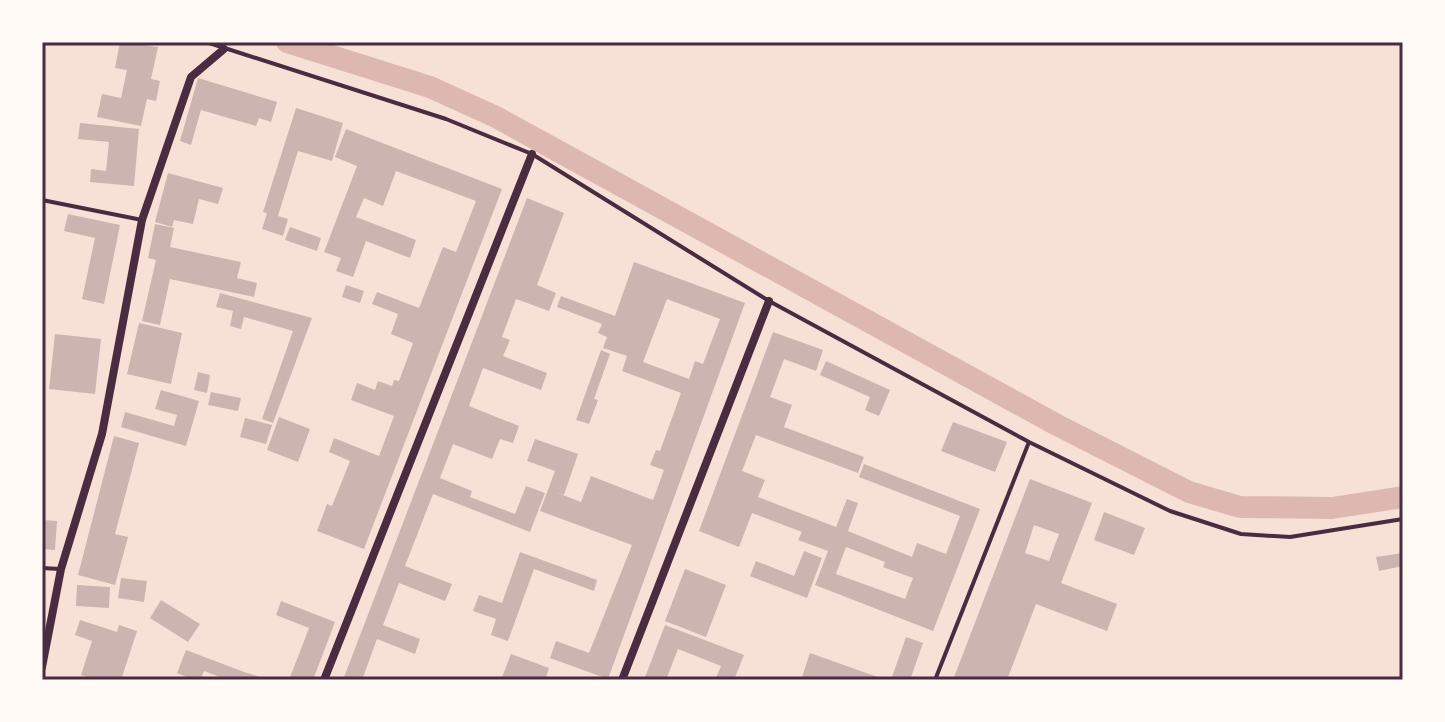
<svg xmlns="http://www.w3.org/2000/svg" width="1445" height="722" font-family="Helvetica,sans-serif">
	<rect width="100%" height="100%" fill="#f7e1d7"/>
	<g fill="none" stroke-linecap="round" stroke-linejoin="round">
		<path stroke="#dcb8b0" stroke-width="22" d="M 287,42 L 430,87 L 496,117 L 1057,425 L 1189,492 L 1240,507 L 1332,508 L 1403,497"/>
	</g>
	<path fill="#ccb4b1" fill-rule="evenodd" d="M 120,42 L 158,47 L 151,79 L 160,81 L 156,101 L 147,99 L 141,126 L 97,117 L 102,94 L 121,98 L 127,70 L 115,68 Z
		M 198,78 L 277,102 L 271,122 L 259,118 L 256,126 L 201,110 L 191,145 L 180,141 Z
		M 296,108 L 343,123 L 332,161 L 298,151 L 278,216 L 288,219 L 283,236 L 262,229 L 267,213 L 263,212 Z
		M 80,123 L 139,129 L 134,186 L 90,182 L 91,169 L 106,171 L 109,142 L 78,139 Z
		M 346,129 L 502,189 L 364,549 L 317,531 L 327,504 L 332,506 L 350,461 L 329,452 L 334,438 L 379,456 L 394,416 L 351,400 L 357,383 L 375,390 L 378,381 L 392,386 L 394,380 L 399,381 L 413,343 L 391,334 L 398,314 L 372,304 L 377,292 L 419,308 L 443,247 L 456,252 L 476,201 L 396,171 L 383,206 L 364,198 L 356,217 L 416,240 L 410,258 L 366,241 L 353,277 L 336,271 L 341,258 L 324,252 L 357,166 L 335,157 Z
		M 168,173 L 223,188 L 218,204 L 199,199 L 193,224 L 174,220 L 172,227 L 155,222 Z
		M 527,198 L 564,213 L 537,285 L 556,293 L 549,311 L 516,299 L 502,337 L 510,340 L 503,356 L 547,373 L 541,390 L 483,368 L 469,406 L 519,426 L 513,443 L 500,439 L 492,459 L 453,444 L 440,478 L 472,491 L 470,497 L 515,514 L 526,486 L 545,493 L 530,532 L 433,494 L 405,566 L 452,584 L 445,601 L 399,583 L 383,625 L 420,639 L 415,654 L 377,639 L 362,680 L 343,680 Z
		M 68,214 L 120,225 L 104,304 L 82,299 L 95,238 L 64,231 Z
		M 155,224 L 174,228 L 170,247 L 241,262 L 237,278 L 257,283 L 254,297 L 170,279 L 160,325 L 142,321 L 156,260 L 148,258 Z
		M 290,227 L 321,238 L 317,251 L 285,240 Z
		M 634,262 L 745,303 L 608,679 L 550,658 L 556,641 L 589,653 L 632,545 L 540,511 L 555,471 L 527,461 L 535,439 L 578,454 L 564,495 L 555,492 L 581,502 L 591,476 L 653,500 L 664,470 L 650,465 L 656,450 L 660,451 L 681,393 L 622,371 L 627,356 L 603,348 L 607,337 L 598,333 L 602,324 L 557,307 L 561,296 L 615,316 ZM 667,299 L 720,319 L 703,364 L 695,361 L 689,379 L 643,362 Z
		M 346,285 L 364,291 L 360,303 L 342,297 Z
		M 220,293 L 312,318 L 273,423 L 262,419 L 293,331 L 244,317 L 241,329 L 230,326 L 233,311 L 216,307 Z
		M 139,323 L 182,333 L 171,384 L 127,374 Z
		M 773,332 L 823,350 L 816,371 L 784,359 L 770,397 L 792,405 L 784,427 L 864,457 L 858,473 L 756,435 L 742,471 L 765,480 L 758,497 L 836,527 L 847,499 L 858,503 L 848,531 L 912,557 L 917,543 L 946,554 L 960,516 L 859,477 L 864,464 L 980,509 L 933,631 L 815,585 L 828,551 L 798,540 L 802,532 L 752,513 L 739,547 L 699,531 ZM 846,547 L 885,562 L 883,567 L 913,578 L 905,599 L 836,574 Z
		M 55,334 L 101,339 L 95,394 L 49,389 Z
		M 601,350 L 610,354 L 594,399 L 598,400 L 589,424 L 576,420 Z
		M 826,361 L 890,390 L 879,416 L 865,410 L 870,397 L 820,375 Z
		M 198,372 L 210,375 L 207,393 L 194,390 Z
		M 161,390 L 199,401 L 186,446 L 121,427 L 125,412 L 174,426 L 177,415 L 155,409 Z
		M 211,392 L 241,398 L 238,411 L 208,405 Z
		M 279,417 L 310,429 L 298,462 L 267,450 Z
		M 245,418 L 272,425 L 266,444 L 240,437 Z
		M 953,422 L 1007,442 L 995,472 L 941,451 Z
		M 114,436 L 139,443 L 115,534 L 128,537 L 115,585 L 78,575 Z
		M 1030,479 L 1092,503 L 1061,583 L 1117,604 L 1107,631 L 1036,604 L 1007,680 L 953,680 ZM 1034,525 L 1059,534 L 1049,561 L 1025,553 Z
		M 1104,512 L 1145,528 L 1134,555 L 1094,540 Z
		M 42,520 L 57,521 L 55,550 L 42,549 Z
		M 804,551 L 822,558 L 807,598 L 750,576 L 756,561 L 794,576 Z
		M 520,552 L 597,580 L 594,591 L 534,569 L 508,641 L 491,635 L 496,619 L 473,611 L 479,595 L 502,603 Z
		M 1403,553 L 1403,566 L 1379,571 L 1376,557 Z
		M 685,569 L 726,585 L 706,637 L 665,621 Z
		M 121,578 L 147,581 L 144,602 L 118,598 Z
		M 77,585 L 110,587 L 109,608 L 76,606 Z
		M 161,600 L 200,624 L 188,642 L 150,618 Z
		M 281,601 L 335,622 L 313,680 L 289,680 L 309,628 L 276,615 Z
		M 80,620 L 117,632 L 119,625 L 137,631 L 121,680 L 96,680 L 81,675 L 92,641 L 75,635 Z
		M 665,625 L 744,655 L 734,680 L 715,680 L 721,666 L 678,649 L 666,680 L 644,680 Z
		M 906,637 L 923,643 L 910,680 L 891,680 Z
		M 186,650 L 244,672 L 270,680 L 228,680 L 204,671 L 200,680 L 194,680 L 177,673 Z
		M 810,653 L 886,680 L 801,680 Z
		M 511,654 L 549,668 L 545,680 L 501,680 Z"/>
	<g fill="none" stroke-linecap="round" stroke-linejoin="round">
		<path stroke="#4a2c40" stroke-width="4" d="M 206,42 L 446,119 L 532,154 L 769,301 L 1029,442 L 1170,511 L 1241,534 L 1290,537 L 1403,519
			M 42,200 L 142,220
			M 42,568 L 60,569
			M 935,680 L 1029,442"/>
		<path stroke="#4a2c40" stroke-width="8" d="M 42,667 L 61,569 L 102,434 L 142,220 L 191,77 L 224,49
			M 324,680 L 532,154
			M 622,680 L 769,301"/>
	</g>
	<rect width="1445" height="722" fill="none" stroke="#fffaf5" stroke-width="88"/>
	<rect x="44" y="44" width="1357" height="634" fill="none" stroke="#4a2c40" stroke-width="3"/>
</svg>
